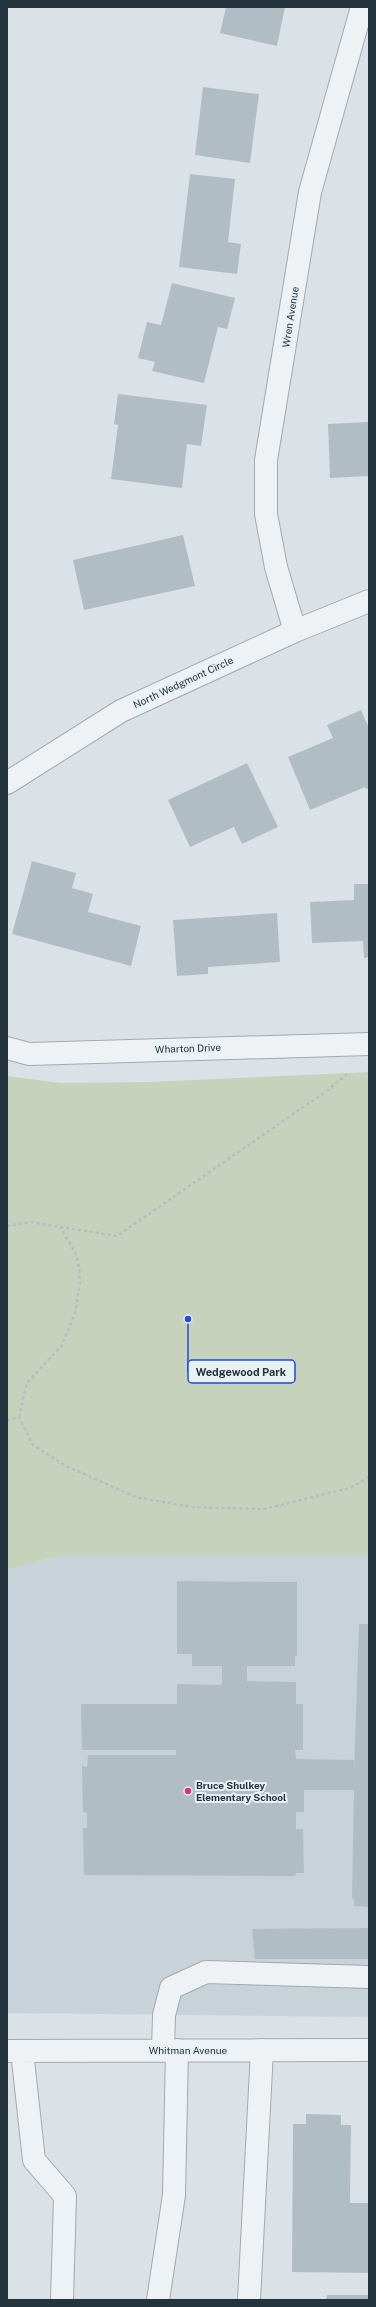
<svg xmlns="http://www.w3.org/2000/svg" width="376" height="2307" font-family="'Public Sans',sans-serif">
	<rect width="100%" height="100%" fill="#dbe2e7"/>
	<path fill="#c8d2d9" d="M 58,1556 L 369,1556 L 369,2017 L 7,2013 L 7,1570 Z"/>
	<path fill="#c6d2bb" d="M 369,1072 L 369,1556 L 58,1556 L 7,1570 L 7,1076 L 60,1083 L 149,1082 Z"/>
	<path fill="#b1bdc4" d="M 226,7 L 285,7 L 277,46 L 220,33 Z
		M 203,87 L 259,94 L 250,163 L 195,155 Z
		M 190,174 L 235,179 L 228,242 L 241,244 L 237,274 L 179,267 Z
		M 172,283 L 235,298 L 227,329 L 218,327 L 204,383 L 152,371 L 155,362 L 138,358 L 147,322 L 161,325 Z
		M 118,394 L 207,405 L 201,446 L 187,444 L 182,488 L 111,479 L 118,425 L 114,424 Z
		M 369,422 L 369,476 L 330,478 L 328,424 Z
		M 183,535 L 195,586 L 84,610 L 73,560 Z
		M 361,710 L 369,728 L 369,788 L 366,789 L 365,787 L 310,810 L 288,757 L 333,738 L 327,725 Z
		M 247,763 L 278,827 L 242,844 L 234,827 L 190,847 L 168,800 Z
		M 32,861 L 76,873 L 72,888 L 93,894 L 88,912 L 141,926 L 131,966 L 12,934 Z
		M 354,884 L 369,884 L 369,957 L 364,958 L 363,941 L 312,943 L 310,902 L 354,900 Z
		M 277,913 L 280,962 L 208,967 L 208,974 L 177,976 L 173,920 Z
		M 177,1581 L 297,1582 L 297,1656 L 295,1656 L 295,1666 L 247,1666 L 247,1681 L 296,1682 L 296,1704 L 303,1704 L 303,1750 L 295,1750 L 296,1759 L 354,1760 L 354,1773 L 359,1624 L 369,1624 L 369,1907 L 354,1906 L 354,1899 L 352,1898 L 354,1790 L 304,1790 L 304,1812 L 296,1812 L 296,1829 L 303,1829 L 304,1873 L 296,1873 L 295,1876 L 84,1875 L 83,1828 L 87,1828 L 87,1813 L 83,1812 L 82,1766 L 87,1767 L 88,1755 L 176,1755 L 176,1750 L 82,1750 L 81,1704 L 177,1704 L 177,1684 L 222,1685 L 222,1666 L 192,1666 L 192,1654 L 177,1654 Z
		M 369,1928 L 369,1959 L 255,1959 L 252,1929 Z
		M 306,2114 L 341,2115 L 341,2125 L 351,2125 L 350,2203 L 369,2203 L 369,2273 L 292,2272 L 293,2124 L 306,2124 Z
		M 327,2295 L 369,2295 L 369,2300 L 326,2300 Z"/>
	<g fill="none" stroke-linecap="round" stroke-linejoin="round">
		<defs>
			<path id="minor" d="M 295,631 L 276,567 L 266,514 L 266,460 L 310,192 L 362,7
				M 7,783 L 121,711 L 295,631 L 369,601
				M 7,1048 L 29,1054 L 369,1044
				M 163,2050 L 164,2015 L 171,1988 L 206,1972 L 369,1977
				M 7,2051 L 369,2050
				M 22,2051 L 34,2160 L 65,2196 L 62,2300
				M 158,2300 L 174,2195 L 177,2050
				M 249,2300 L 262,2050"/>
		</defs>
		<use href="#minor" stroke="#a0aab1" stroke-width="24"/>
		<path stroke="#b5bdc2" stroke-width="2.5" stroke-dasharray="3 3" stroke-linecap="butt" d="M 7,1226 L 30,1222 L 117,1236 L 328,1090 L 347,1074
			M 19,1417 L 27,1383 L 62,1345 L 75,1313 L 80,1282 L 79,1267 L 76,1254 L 60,1227
			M 7,1421 L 19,1417 L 33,1445 L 66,1466 L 136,1497 L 191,1507 L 264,1509 L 350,1488 L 369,1477"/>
		<use href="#minor" stroke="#eef2f5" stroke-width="22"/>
	</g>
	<circle fill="#dc3072" stroke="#eaf1f5" stroke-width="1.5" cx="188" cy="1791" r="4"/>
	<g text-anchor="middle" stroke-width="4" stroke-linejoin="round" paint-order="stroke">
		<g font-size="10" fill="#23343e" stroke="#eaf1f5">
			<text transform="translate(290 317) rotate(-81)" y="4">Wren Avenue</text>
			<text transform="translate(183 682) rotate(-25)" y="4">North Wedgmont Circle</text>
			<text transform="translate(188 1048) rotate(-2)" y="4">Wharton Drive</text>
			<text x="188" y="2054">Whitman Avenue</text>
		</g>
		<g font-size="10" font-weight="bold" fill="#23343e" stroke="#eaf1f5" text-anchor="start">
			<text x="196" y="1789">Bruce Shulkey<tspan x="196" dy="12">Elementary School</tspan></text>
		</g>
	</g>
	<path fill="none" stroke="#1d4ed8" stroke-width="1.5" d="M188 1319L188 1372"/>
	<circle fill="#1d4ed8" stroke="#eaf1f5" stroke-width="1.5" cx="188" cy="1319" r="4"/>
	<rect fill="#eaf1f5" stroke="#1d4ed8" stroke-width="1.5" x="188" y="1360" width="107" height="23" rx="4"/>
	<g font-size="11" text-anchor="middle" font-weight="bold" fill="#23343e">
		<text x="241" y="1376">Wedgewood Park</text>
	</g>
	<rect width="376" height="2307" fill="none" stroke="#23343e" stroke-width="16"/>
</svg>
